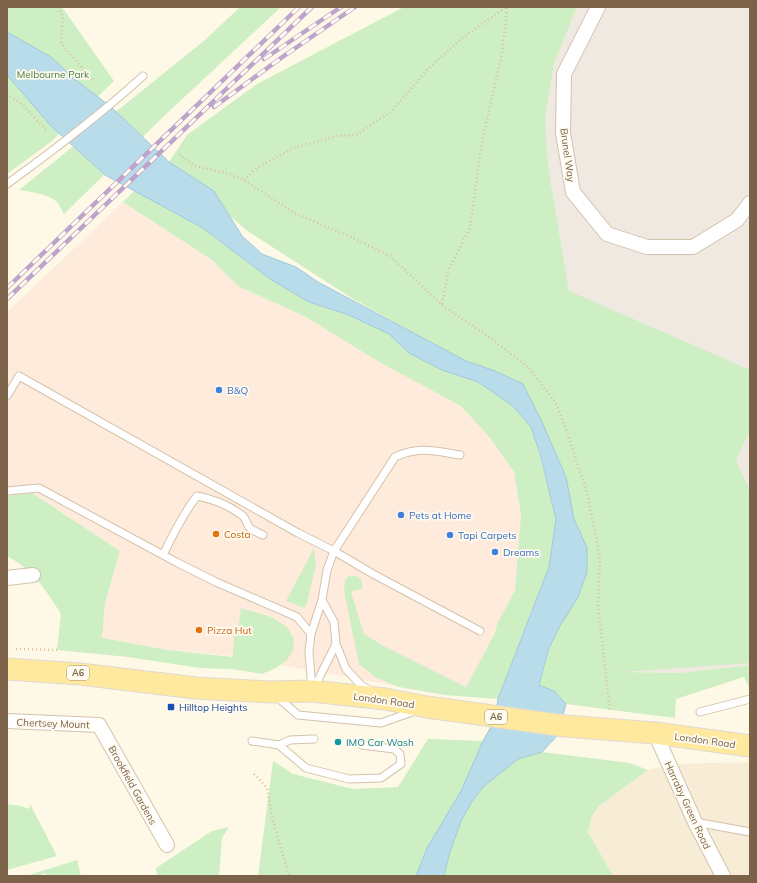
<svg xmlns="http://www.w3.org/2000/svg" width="757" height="883" font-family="Mulish,sans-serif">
	<rect width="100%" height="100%" fill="#fef9e7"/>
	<path fill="#f7ecd5" d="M 750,762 L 750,876 L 613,876 L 588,832 L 592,816 L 599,806 L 648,770 L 672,764 Z"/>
	<path fill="#ffebdb" d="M 123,202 L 212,260 L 238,286 L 306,317 L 382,363 L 461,406 L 491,439 L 514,472 L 521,514 L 515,590 L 497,624 L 495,633 L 461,696 L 445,695 L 225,655 L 168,650 L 102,638 L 105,603 L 120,551 L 32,493 L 7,496 L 7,312 Z"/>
	<path fill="#efe9e1" d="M 577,7 L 750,7 L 750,665 L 679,673 L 614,672 L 569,291 L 548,166 L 545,118 L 554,64 Z"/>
	<path fill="#ceeec3" d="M 7,7 L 62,7 L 114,81 L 52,141 L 7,174 Z
		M 240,7 L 281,7 L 163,117 L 64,214 C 62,211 60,206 58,203 C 50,194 31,192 19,190 L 205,40 Z
		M 404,7 L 577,7 L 554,64 L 545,118 L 548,166 L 569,291 L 750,370 L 750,430 L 736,461 L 750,491 L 750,663 L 622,672 L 679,673 L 750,665 L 750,689 L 744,677 L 676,699 L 675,718 L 566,704 L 554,691 L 539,685 L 577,554 L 534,434 L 556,519 L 549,567 L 498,699 L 445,695 L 399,687 L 375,677 L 359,664 L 344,591 L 345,580 L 349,576 L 356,576 L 361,579 L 363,588 L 351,592 L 364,634 L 382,645 L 466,687 L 495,633 L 497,624 L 515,590 L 521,514 L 514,472 L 491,439 L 461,406 L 381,363 L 306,317 L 238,286 L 212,260 L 123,202 L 135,190 L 203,228 L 270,279 L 309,302 L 349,315 L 389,334 L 409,353 L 442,370 L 478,382 L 499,397 L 473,367 L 350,297 L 246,230 L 169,162 L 187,135 L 257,84 Z
		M 32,493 L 120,551 L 105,603 L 102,638 L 168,650 L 233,657 L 234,630 L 238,629 L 241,608 L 271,617 L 287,627 L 294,639 L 293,650 L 287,660 L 276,668 L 262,674 L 232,669 L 200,668 L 128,657 L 57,650 L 61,615 L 58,609 C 43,586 32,570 7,556 L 7,496 Z
		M 314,548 L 316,566 L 307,603 L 304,608 L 286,601 Z
		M 428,739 L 483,741 L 427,876 L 258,876 L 273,761 L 293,774 L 353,789 L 398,787 Z
		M 542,752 L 630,763 L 648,770 L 599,806 L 592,816 L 588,832 L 613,876 L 444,876 L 449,855 L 461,821 L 471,803 L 483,787 L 518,759 Z
		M 7,804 L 21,806 L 29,809 L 30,804 L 57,856 L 7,870 Z
		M 229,827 L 222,838 L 219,876 L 157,876 L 156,868 L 212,831 Z
		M 77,860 L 81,876 L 46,876 L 45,873 L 37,876 L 26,876 Z"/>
	<path fill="#b9dceb" stroke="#9ecade" d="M 7,32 L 51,57 L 76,80 L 111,107 L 169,162 L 214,191 L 242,236 L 262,254 L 296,267 L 318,282 L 466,361 L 495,371 L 523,384 L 542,422 L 566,477 L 574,519 L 587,548 L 587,572 L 578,597 L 560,626 L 549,648 L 539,685 L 554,691 L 566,704 L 557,736 L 542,752 L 518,759 L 483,787 L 471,803 L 461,821 L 449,855 L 444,876 L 416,876 L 427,848 L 461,791 L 483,741 L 494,721 L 498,699 L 549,567 L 556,519 L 540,454 L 531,427 L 513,406 L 478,382 L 442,370 L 409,353 L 389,334 L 349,315 L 309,302 L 270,279 L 203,228 L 105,175 L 51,126 L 7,75 Z"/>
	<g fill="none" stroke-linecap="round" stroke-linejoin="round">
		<defs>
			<path id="service" d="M 7,184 C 54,150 100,115 143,76
				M 7,396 L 19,376 L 298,533 L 334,551 L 395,457 C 419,446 435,451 460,455
				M 7,491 L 39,488 L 176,562 L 216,582 L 297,617 L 311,634
				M 163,555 C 173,534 183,514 197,496 C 213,499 230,506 243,516 C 246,519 247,524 249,527 C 253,531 258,533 263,535
				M 322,600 L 334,622 L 336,644 L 346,669 L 361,685 L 371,691
				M 314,688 L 336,644
				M 312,690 L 309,652 L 311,634 L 322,600 L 327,570 L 334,551 L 373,574 L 480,631
				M 276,696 L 298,715 L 381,723 L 415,711
				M 700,712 L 750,699
				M 252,741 L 279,745 L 290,740 L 314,739
				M 279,745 L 306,768 L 349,779 L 381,778 L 401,764 L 400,754 L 394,749 L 362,745
				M 695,822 L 750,832"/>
			<path id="minor" d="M 598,7 L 564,74 L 563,133 L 573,192 L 607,234 L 647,247 L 693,247 L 737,220 L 750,203
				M 7,578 L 33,575
				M 7,721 L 99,725 L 167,845
				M 655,733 L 695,822 L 723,876"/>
			<path id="primary" d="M 7,669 L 80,674 L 196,688 L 270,692 L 312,691 L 385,699 L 427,707 L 565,726 L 655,733 L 750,746"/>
		</defs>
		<use href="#service" stroke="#d3c2ab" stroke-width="9"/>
		<use href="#minor" stroke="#d3c2ab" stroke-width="16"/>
		<use href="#primary" stroke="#e0d9d3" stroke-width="23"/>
		<path stroke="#ddbf9e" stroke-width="2.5" stroke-dasharray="1 3" stroke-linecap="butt" d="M 58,7 L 63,17 L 61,43 L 93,81
			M 7,94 L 22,104 L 46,130
			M 179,154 L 195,166 L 230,174 L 244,180 L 296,214 L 351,237 L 390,256 L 442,305 L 493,340 L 529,368 L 556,403 L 567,432 L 587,493 L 600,557 L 598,605 L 610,711
			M 244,180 L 257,168 L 293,148 L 337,136 L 356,135 L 392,111 L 427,70 L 461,39 L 506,7
			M 442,304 L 449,269 L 470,228 L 481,147 L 502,54 L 507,7
			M 16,649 L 57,650
			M 254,774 L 267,788 L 273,821 L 289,876"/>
		<use href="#service" stroke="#fff" stroke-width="7"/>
		<use href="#minor" stroke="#fff" stroke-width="14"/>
		<use href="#primary" stroke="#ffe99e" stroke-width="21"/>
		<defs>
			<path id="rail" d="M 264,59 L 341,7
				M 214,107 L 281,58 L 355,7
				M 7,288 L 299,7
				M 7,299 L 312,7"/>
		</defs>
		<use href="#rail" stroke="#bea3cb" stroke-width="4.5"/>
		<use href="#rail" stroke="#fffbf0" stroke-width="3" stroke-dasharray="9" stroke-linecap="butt"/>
	</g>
	<g fill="#3f7fe0" stroke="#fffbf0" stroke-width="1.5">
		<circle cx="219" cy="390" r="4"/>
		<circle cx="401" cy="515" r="4"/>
		<circle cx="450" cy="535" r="4"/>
		<circle cx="495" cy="552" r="4"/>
	</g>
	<g fill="#e8710a" stroke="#fffbf0" stroke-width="1.5">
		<circle cx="216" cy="534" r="4"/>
		<circle cx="199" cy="630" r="4"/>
	</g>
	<rect fill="#1a4fb4" stroke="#fffbf0" stroke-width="1.5" x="167" y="703" width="8" height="8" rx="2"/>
	<circle fill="#0f9aa8" stroke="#fffbf0" stroke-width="1.5" cx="338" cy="742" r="4"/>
	<g text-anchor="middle" stroke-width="3.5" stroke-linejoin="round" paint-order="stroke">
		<g fill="#fffbf0" stroke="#a3907a" stroke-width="1">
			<rect x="67" y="666" width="22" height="14" rx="3"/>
			<rect x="485" y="710" width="22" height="14" rx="3"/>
		</g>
		<g font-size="9" font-weight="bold" fill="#7c6248">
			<text x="78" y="676">A6</text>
			<text x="496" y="720">A6</text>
		</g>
		<g font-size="10" fill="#457c3c" stroke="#fffbf0">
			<text x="53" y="78">Melbourne Park</text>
		</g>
		<g font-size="10" fill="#7c6248" stroke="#fffbf0">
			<text transform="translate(568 155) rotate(82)" y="4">Brunel Way</text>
			<text transform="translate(384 700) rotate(8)" y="4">London Road</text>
			<text transform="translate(53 723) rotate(2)" y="4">Chertsey Mount</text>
			<text transform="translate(705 740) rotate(8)" y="4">London Road</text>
			<text transform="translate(133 785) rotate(61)" y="4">Brookfield Gardens</text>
			<text transform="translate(688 805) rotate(65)" y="4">Harraby Green Road</text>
		</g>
		<g font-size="10" fill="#366cbe" stroke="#fffbf0" text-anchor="start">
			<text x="227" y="394">B&amp;Q</text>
			<text x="409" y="519">Pets at Home</text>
			<text x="458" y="539">Tapi Carpets</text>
			<text x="503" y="556">Dreams</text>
		</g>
		<g font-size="10" fill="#c56008" stroke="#fffbf0" text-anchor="start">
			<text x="224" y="538">Costa</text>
			<text x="207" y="634">Pizza Hut</text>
		</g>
		<g font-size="10" fill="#164399" stroke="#fffbf0" text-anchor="start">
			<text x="179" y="711">Hilltop Heights</text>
		</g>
		<g font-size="10" fill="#0d838f" stroke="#fffbf0" text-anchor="start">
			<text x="346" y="746">IMO Car Wash</text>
		</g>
	</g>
	<rect width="757" height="883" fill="none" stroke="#7c6248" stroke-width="16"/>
</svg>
